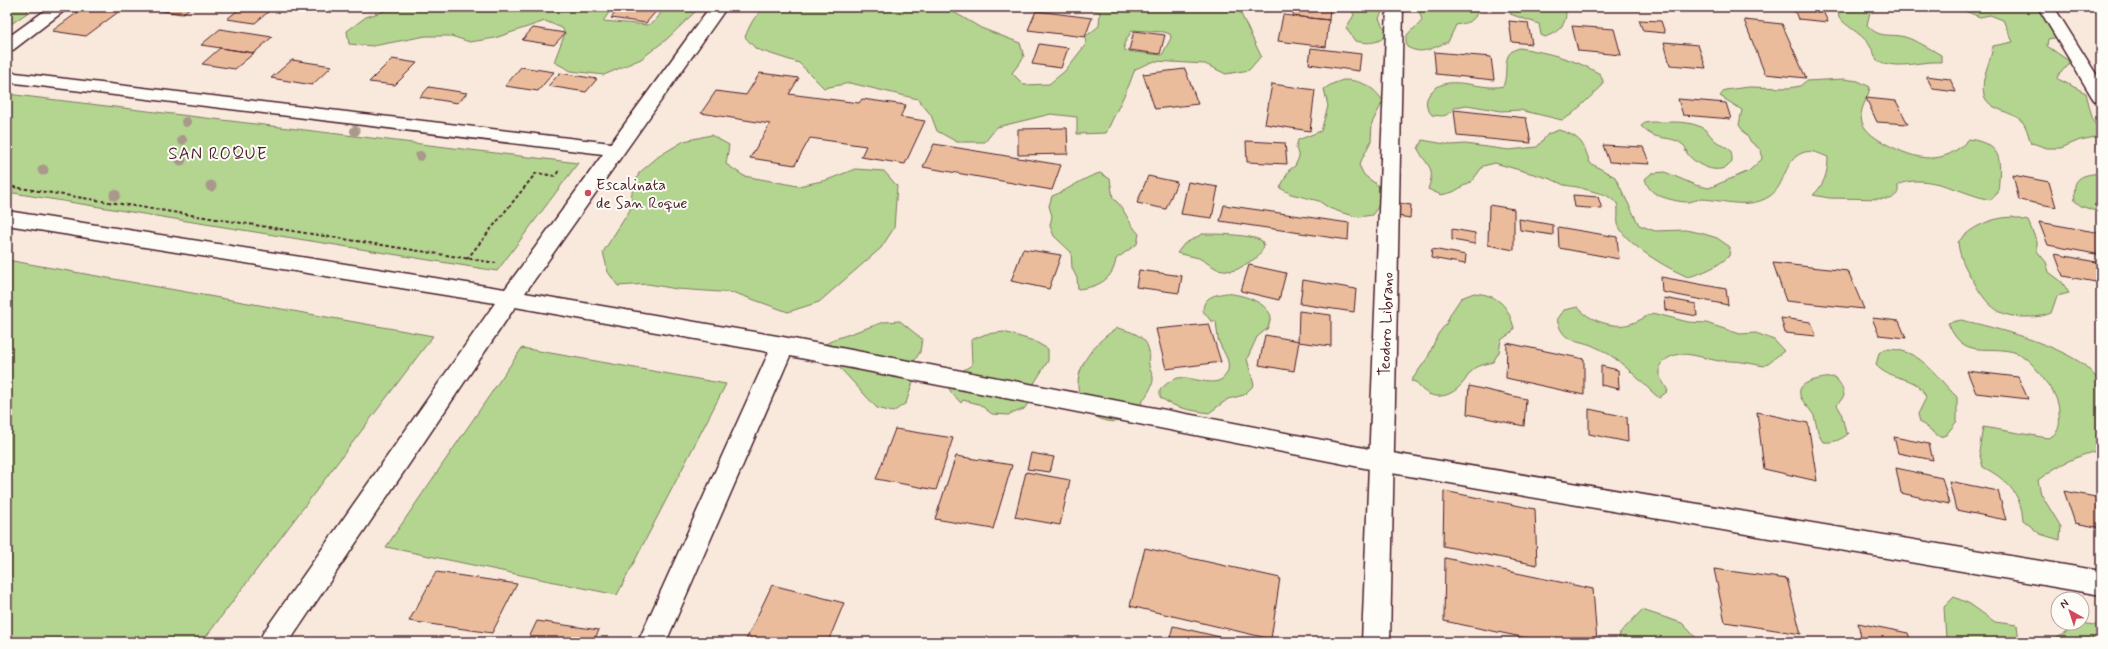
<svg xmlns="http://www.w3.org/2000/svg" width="2108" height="649" font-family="Mynerve,sans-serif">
	<rect width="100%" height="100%" fill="#f8e9dc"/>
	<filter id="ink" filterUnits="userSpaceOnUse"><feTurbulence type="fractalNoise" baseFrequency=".025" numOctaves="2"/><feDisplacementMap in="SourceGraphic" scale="8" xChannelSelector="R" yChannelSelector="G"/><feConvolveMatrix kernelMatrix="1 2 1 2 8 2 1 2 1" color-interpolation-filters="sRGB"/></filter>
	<g filter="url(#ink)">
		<path fill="#b3d590" stroke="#7e7a5e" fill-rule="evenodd" d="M 7,7 L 29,7 L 27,13 L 7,27 Z
			M 397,7 L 613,7 L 603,21 L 648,25 C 655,22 660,16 662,9 L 660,7 L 700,7 L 667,39 L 641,59 L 604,75 L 571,71 L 554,62 L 565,33 L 562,28 L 545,21 L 495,38 L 470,42 L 451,36 L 426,36 L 373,46 L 349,44 L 347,31 L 366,17 Z
			M 770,7 L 945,7 L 981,28 L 1020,43 L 1024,57 L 1012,73 L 1024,85 L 1049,84 L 1065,71 L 1086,44 L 1085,37 L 1099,26 L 1100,12 L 1081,7 L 1244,7 L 1241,14 L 1261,56 L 1249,70 L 1226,74 L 1205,64 L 1155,61 L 1135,69 L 1129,85 L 1106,133 L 1077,134 L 1077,117 L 1051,114 L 997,127 L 985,142 L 957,142 L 937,131 L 931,115 L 918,99 L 850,83 L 824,88 L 799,63 L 756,49 L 745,37 C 750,25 756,10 770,7 ZM 1132,30 L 1164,32 L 1170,34 L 1171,38 L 1162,55 L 1125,51 L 1124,44 Z
			M 1350,7 L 1385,7 L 1379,18 L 1382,25 L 1389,32 C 1380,44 1369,44 1355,41 L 1346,28 L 1354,15 Z
			M 1418,7 L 1473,7 L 1477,11 C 1476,22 1465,23 1456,25 L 1448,42 C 1433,47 1423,56 1407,47 C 1402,30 1416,31 1422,20 Z
			M 1515,7 L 1565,7 C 1569,23 1559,32 1545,37 L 1541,35 L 1539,24 L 1510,14 Z
			M 1844,7 L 1867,7 L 1870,12 L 1867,25 C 1879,38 1886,34 1901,36 C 1914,39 1929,48 1941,55 L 1941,62 C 1916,61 1902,70 1877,61 C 1868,35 1857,35 1839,18 L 1838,11 Z
			M 1955,7 L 2037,7 L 2051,12 L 2059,37 L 2048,39 L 2047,46 L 2069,61 L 2067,67 L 2060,72 L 2058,79 L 2086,93 L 2092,117 L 2101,136 L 2080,140 L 2061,148 L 2047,148 L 2032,143 L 2031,144 C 2029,139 2028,131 2025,126 C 2018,110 1989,113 1984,95 C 1980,78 1991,62 1993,46 L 2013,42 L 2003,20 L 1990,15 L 1980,17 Z
			M 1520,48 C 1549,53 1575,59 1600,74 L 1603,81 L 1603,85 L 1571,115 L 1562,120 L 1520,110 L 1501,111 L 1467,105 L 1456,107 C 1444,116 1449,117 1432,115 C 1427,109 1424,102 1429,95 C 1445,70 1480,92 1503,86 C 1510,72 1499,52 1520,48 Z
			M 1844,79 L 1858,81 L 1870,87 C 1868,100 1858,109 1862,122 C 1865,132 1878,140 1886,144 C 1917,160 1943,167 1969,139 C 2006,145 2000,163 1998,193 L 1990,200 C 1963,194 1925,172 1898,185 L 1898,193 L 1891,199 L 1829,198 L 1813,195 C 1824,185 1828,173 1828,157 C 1820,154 1811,149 1802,153 C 1783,161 1786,185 1770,196 C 1749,210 1724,200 1702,199 C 1697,199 1692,202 1687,202 C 1680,202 1667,199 1660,196 C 1651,192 1648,188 1645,179 L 1652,173 L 1665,172 L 1695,185 L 1709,188 L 1749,171 L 1762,159 L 1761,150 L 1751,142 L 1739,125 L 1742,110 L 1720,96 L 1725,90 L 1749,87 L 1789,88 L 1800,86 L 1806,81 Z
			M 1343,80 C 1361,80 1373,86 1383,101 L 1372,123 L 1371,141 L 1359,165 L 1364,175 L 1384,190 L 1384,199 L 1372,215 L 1359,217 L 1343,213 L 1329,208 L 1319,201 L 1291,194 L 1280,188 L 1289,170 L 1295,166 L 1299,157 L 1296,148 L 1298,140 L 1321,131 L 1328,106 L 1324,89 L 1332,84 Z
			M 7,94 L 578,163 L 497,271 L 7,192 Z
			M 1651,122 C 1668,123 1689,119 1704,129 C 1709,132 1712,139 1717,142 C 1729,150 1732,146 1732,162 C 1720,178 1693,165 1685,150 L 1688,152 C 1686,149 1685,146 1682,144 C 1668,134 1656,143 1641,126 L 1645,123 Z
			M 1559,130 C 1581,137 1583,142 1590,163 L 1615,177 L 1639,225 L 1655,231 L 1685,230 L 1701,233 L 1717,238 L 1730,247 L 1729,256 C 1717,267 1703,273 1688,277 C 1669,269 1624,244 1618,224 C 1617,220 1619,211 1617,203 L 1606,195 L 1577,187 L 1564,185 L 1551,179 L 1495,163 L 1483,166 L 1472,181 L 1453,192 L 1441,195 L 1428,189 C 1436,167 1428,168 1418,149 L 1422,140 L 1451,145 L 1465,144 L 1509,150 L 1537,147 L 1548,134 Z
			M 711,135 L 729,145 L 726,164 L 744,176 L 798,186 L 827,180 L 855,169 L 884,171 L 897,186 L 894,228 L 881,248 L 819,302 L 788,312 L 735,293 L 677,289 L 648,284 L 618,286 L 608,272 L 603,252 L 630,210 L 632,192 L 639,173 L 659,156 L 684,141 Z
			M 1100,173 L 1110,179 L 1113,198 C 1125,208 1128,223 1139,234 L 1137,244 L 1116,259 C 1113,280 1098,287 1078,289 L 1077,278 L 1072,268 L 1071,252 L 1054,236 L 1050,226 L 1052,216 L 1049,206 L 1052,196 C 1069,190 1082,178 1100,173 Z
			M 2101,173 L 2101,213 L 2081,206 L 2075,201 C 2072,178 2079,175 2101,173 Z
			M 2012,217 L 2028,221 L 2037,242 L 2037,251 L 2046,262 L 2049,272 L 2062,282 L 2069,293 L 2057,296 L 2051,313 C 2042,317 2035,317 2024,317 C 1998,317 1986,304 1974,282 C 1966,270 1959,256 1958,242 C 1972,226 1991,218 2012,217 Z
			M 1202,234 C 1217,234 1250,234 1262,241 L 1264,246 L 1259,256 L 1238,269 L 1231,271 L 1217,269 L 1199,258 L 1177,253 L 1184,244 Z
			M 7,260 L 433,336 L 202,642 L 7,642 Z
			M 1226,293 C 1242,295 1264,300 1271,316 L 1268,328 L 1257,337 L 1247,359 L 1254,385 L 1244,395 L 1228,399 L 1209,413 C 1191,410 1175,409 1160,397 L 1160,390 C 1165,385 1170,380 1178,378 C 1192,375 1221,393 1228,370 C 1231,359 1221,350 1218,339 C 1217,333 1217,327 1216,321 L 1211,321 L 1203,311 C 1203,297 1214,295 1226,293 Z
			M 1474,293 C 1499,295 1508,306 1514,328 L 1511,333 L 1501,340 L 1499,352 L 1493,362 C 1487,364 1478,365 1473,370 C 1468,374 1466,380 1462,384 C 1447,401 1427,400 1416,382 L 1411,381 L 1428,357 L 1438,334 L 1446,324 L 1451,313 L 1461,298 Z
			M 1578,307 C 1587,320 1614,329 1630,324 C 1638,322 1646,316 1653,313 L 1688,322 L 1706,323 L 1740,334 L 1756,333 L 1774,340 L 1784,351 L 1764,366 C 1753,364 1741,361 1730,361 C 1725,360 1719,362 1714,360 C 1694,356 1676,347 1660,365 L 1660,377 L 1668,391 L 1659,398 C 1638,380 1618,355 1591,345 C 1572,338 1564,343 1557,320 L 1564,310 Z
			M 1961,320 C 1997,328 2055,344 2084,365 C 2090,370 2096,377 2101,383 L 2101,450 C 2077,455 2058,465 2038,480 L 2041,494 L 2061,527 L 2060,540 L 2040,534 L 2023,520 C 2021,493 2006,479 1983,467 L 1979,452 L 1983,427 L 2048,438 C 2060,433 2060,425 2059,413 C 2059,400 2053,391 2045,381 C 2038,371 2029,358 2017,353 C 1987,343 1964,362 1948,323 Z
			M 900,321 L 922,339 L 920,352 L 913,363 L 915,376 L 906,403 L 893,412 L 877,408 L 841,369 L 818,353 L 823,345 L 838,338 L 884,322 Z
			M 1118,328 C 1132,332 1148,336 1149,353 C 1149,357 1148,361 1149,365 C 1149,369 1152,373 1153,377 C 1154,384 1148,393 1144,399 C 1141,404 1137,413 1132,416 C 1119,425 1101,423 1090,412 C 1061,384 1090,343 1118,328 Z
			M 1004,332 L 1034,341 L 1048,349 L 1048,361 L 1033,385 L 1032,398 L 1024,409 L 1008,415 L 992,414 L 979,404 L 963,400 L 961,403 L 951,392 L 945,381 L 972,365 L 971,340 L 986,334 Z
			M 522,348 L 726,384 L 617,595 L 386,547 Z
			M 1884,349 C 1921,348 1933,374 1957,397 L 1957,421 L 1946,435 L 1940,437 L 1920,422 L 1918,414 L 1926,398 C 1919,374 1890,382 1876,365 L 1879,353 Z
			M 1834,377 C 1841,383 1843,388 1844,396 L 1837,405 L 1841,412 L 1846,433 L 1849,433 C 1841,440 1833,443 1823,442 C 1817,434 1817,425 1814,416 C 1811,409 1802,403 1800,395 C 1796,380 1825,378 1834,377 Z
			M 1954,597 L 1970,604 L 1995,622 L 2017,625 L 2019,641 L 1944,642 L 1946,639 L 1944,607 Z
			M 1642,610 L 1682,623 L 1700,642 L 1618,642 L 1620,633 Z
			M 2081,623 L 2101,626 L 2101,642 L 2055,642 L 2054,640 Z"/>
		<path fill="#ebbc9c" stroke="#4a1f2b" d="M 85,7 L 121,10 L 86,36 L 52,31 Z
			M 136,7 L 191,7 L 182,14 Z
			M 242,7 L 274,7 L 255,23 L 227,19 Z
			M 620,7 L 644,7 L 658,9 L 646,23 L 611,18 Z
			M 1294,7 L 1330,7 L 1329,20 L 1293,16 Z
			M 1793,7 L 1821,7 L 1828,22 L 1798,19 Z
			M 1036,11 L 1092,18 L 1085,37 L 1028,30 Z
			M 1283,15 L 1329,20 L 1326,47 L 1278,41 Z
			M 1639,20 L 1661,21 L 1665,33 L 1643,31 Z
			M 1744,20 L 1782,24 L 1806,78 L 1765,74 Z
			M 1509,21 L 1528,23 L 1532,44 L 1512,42 Z
			M 1572,26 L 1614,29 L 1621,55 L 1578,51 Z
			M 533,28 L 565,33 L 554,45 L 522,40 Z
			M 220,29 L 272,37 L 254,53 L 201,45 Z
			M 1134,31 L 1165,35 L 1160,54 L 1129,50 Z
			M 1664,42 L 1698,45 L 1706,68 L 1670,65 Z
			M 1039,44 L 1068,48 L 1061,68 L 1032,64 Z
			M 220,48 L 254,53 L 235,69 L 202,64 Z
			M 1311,48 L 1361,54 L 1359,71 L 1309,64 Z
			M 1434,52 L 1491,57 L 1494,80 L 1436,74 Z
			M 392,59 L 417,63 L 395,85 L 369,82 Z
			M 292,60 L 332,66 L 312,85 L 271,78 Z
			M 521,67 L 554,72 L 538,91 L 505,86 Z
			M 1185,69 L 1198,104 L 1155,109 L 1143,74 Z
			M 560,73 L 597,79 L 586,92 L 548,86 Z
			M 760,73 L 799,78 L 789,94 L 859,103 L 862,99 L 906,105 L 900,117 L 925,121 L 905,164 L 861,157 L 866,146 L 810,138 L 795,165 L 750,158 L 770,124 L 701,113 L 716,91 L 746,95 Z
			M 1926,76 L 1950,79 L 1956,92 L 1933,89 Z
			M 1272,84 L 1315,90 L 1310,131 L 1265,124 Z
			M 429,87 L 467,93 L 458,103 L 420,97 Z
			M 1866,98 L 1896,101 L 1908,124 L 1877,122 Z
			M 1678,99 L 1726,103 L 1731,119 L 1683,115 Z
			M 1454,110 L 1526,118 L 1531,143 L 1457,136 Z
			M 1067,128 L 1068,154 L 1018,155 L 1018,129 Z
			M 1246,141 L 1285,143 L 1287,164 L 1247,162 Z
			M 934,144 L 1061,165 L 1052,190 L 923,167 Z
			M 1603,145 L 1643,147 L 1650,164 L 1609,162 Z
			M 2013,175 L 2049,182 L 2056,207 L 2019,200 Z
			M 1148,176 L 1177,182 L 1166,209 L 1137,203 Z
			M 1188,182 L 1218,187 L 1212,218 L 1181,214 Z
			M 1573,195 L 1598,197 L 1602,209 L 1575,207 Z
			M 1399,203 L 1411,205 L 1410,218 L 1398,216 Z
			M 1224,205 L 1349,223 L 1348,240 L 1220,221 Z
			M 1489,205 L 1514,209 L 1514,250 L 1488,245 Z
			M 1519,219 L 1553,225 L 1553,235 L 1520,230 Z
			M 2039,222 L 2101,233 L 2101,255 L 2048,245 Z
			M 1558,227 L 1617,237 L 1619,259 L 1559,248 Z
			M 1452,229 L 1475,233 L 1475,244 L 1452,240 Z
			M 1023,249 L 1061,255 L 1049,289 L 1011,281 Z
			M 1432,249 L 1466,255 L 1465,264 L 1431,258 Z
			M 2055,254 L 2101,263 L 2101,283 L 2063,276 Z
			M 1773,263 L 1848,271 L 1864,309 L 1786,301 Z
			M 1249,265 L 1286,273 L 1279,300 L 1241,291 Z
			M 1139,270 L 1182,276 L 1179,293 L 1136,287 Z
			M 1661,277 L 1726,289 L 1728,305 L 1662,292 Z
			M 1303,280 L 1356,289 L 1354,312 L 1300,304 Z
			M 1664,298 L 1696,304 L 1697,316 L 1665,310 Z
			M 1299,311 L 1331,315 L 1331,346 L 1298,342 Z
			M 1781,318 L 1811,322 L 1816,336 L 1785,333 Z
			M 1872,318 L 1899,321 L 1906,338 L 1879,335 Z
			M 1209,324 L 1221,362 L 1166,369 L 1156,329 Z
			M 1265,335 L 1299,341 L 1294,371 L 1259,365 Z
			M 1507,343 L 1584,359 L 1584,395 L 1506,378 Z
			M 1601,366 L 1618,370 L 1619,389 L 1601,385 Z
			M 1967,371 L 2018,377 L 2028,399 L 1976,393 Z
			M 1469,386 L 1526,399 L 1524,426 L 1467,414 Z
			M 1589,409 L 1627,417 L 1628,442 L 1589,434 Z
			M 1757,412 L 1808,423 L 1817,481 L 1764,469 Z
			M 895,429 L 953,438 L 936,490 L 876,479 Z
			M 1894,437 L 1929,444 L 1933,460 L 1898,453 Z
			M 1031,453 L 1054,457 L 1050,472 L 1027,469 Z
			M 956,456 L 1012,465 L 993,529 L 935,519 Z
			M 1896,468 L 1942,478 L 1949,504 L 1901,493 Z
			M 1026,472 L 1070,480 L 1060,525 L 1015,517 Z
			M 1949,481 L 1998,491 L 2006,520 L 1956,510 Z
			M 1444,491 L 1535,509 L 1537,565 L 1443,546 Z
			M 2064,491 L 2101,498 L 2101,528 L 2075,523 Z
			M 1145,548 L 1280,578 L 1271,639 L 1130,606 Z
			M 1445,558 L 1593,589 L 1597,642 L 1546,642 L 1444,621 Z
			M 1714,569 L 1787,579 L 1801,634 L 1725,622 Z
			M 436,572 L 517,584 L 492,633 L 409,621 Z
			M 772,585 L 844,603 L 828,642 L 754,642 L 746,640 Z
			M 537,621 L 599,630 L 593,642 L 527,642 Z
			M 1858,623 L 1908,633 L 1911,642 L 1862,642 Z
			M 1173,626 L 1241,642 L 1169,642 Z"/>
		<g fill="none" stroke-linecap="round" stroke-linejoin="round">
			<defs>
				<path id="street" d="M 50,7 L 69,7 L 13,50 L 7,51 L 7,38 Z
					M 710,7 L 727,7 L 525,293 L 783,337 L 1380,451 L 2101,571 L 2101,595 L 1380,471 L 790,356 L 666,642 L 638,642 L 769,352 L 515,307 L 289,642 L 259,642 L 263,633 L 495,303 L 7,225 L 7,211 L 505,289 L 603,154 L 7,82 L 7,72 L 611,143 Z
					M 2038,7 L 2054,7 L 2101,82 L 2101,103 L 2095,101 L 2092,97 Z"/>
				<path id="secondary" d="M 1387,7 L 1403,7 L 1390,642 L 1362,642 Z"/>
			</defs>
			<use href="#street" stroke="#4a1f2b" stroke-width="3"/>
			<use href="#secondary" stroke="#4a1f2b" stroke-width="3"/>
			<path stroke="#4a1f2b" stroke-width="2" stroke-dasharray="3.5 2.5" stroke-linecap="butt" d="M 7,186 L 496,263
				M 467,259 L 536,173 L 555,176 L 560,169"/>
			<use href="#street" fill="#fdfcf7" fill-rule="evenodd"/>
			<use href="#secondary" fill="#fdfcf7" fill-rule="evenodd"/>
		</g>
		<g fill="#aa988b">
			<circle cx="186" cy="122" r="5"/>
			<circle cx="355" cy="131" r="5"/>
			<circle cx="182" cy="140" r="5"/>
			<circle cx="420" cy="156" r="5"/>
			<circle cx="181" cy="160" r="5.5"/>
			<circle cx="43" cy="170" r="5.5"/>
			<circle cx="211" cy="186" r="5.5"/>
			<circle cx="115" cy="195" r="5.5"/>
		</g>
	</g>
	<circle fill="#d1495b" stroke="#fdfcf7" stroke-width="1.5" cx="588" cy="193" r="4"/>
	<g text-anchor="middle" stroke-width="4" stroke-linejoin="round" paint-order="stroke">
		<g font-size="16" fill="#4a1f2b" stroke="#fdfcf7" text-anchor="start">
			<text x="596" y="190">Escalinata<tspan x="596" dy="18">de San Roque</tspan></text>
		</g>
		<g font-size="16" fill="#4a1f2b" stroke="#fdfcf7">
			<text transform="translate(1385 324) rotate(-88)" y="6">Teodoro Librano</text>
		</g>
		<g font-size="17" letter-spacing="1" fill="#4a1f2b" stroke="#fdfcf7">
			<text x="218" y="159">SAN ROQUE</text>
		</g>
	</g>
	<rect width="2108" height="649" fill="none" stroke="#fdfcf7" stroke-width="24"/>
	<rect x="12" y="12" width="2084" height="625" fill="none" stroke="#4a1f2b" stroke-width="1.5" filter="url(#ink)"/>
	<g transform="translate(2070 611) rotate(321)"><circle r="19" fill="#fdfcf7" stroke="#b5a4a5"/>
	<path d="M0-3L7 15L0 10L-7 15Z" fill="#d1495b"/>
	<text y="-6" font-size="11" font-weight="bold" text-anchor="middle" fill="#4a1f2b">N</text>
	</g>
</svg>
